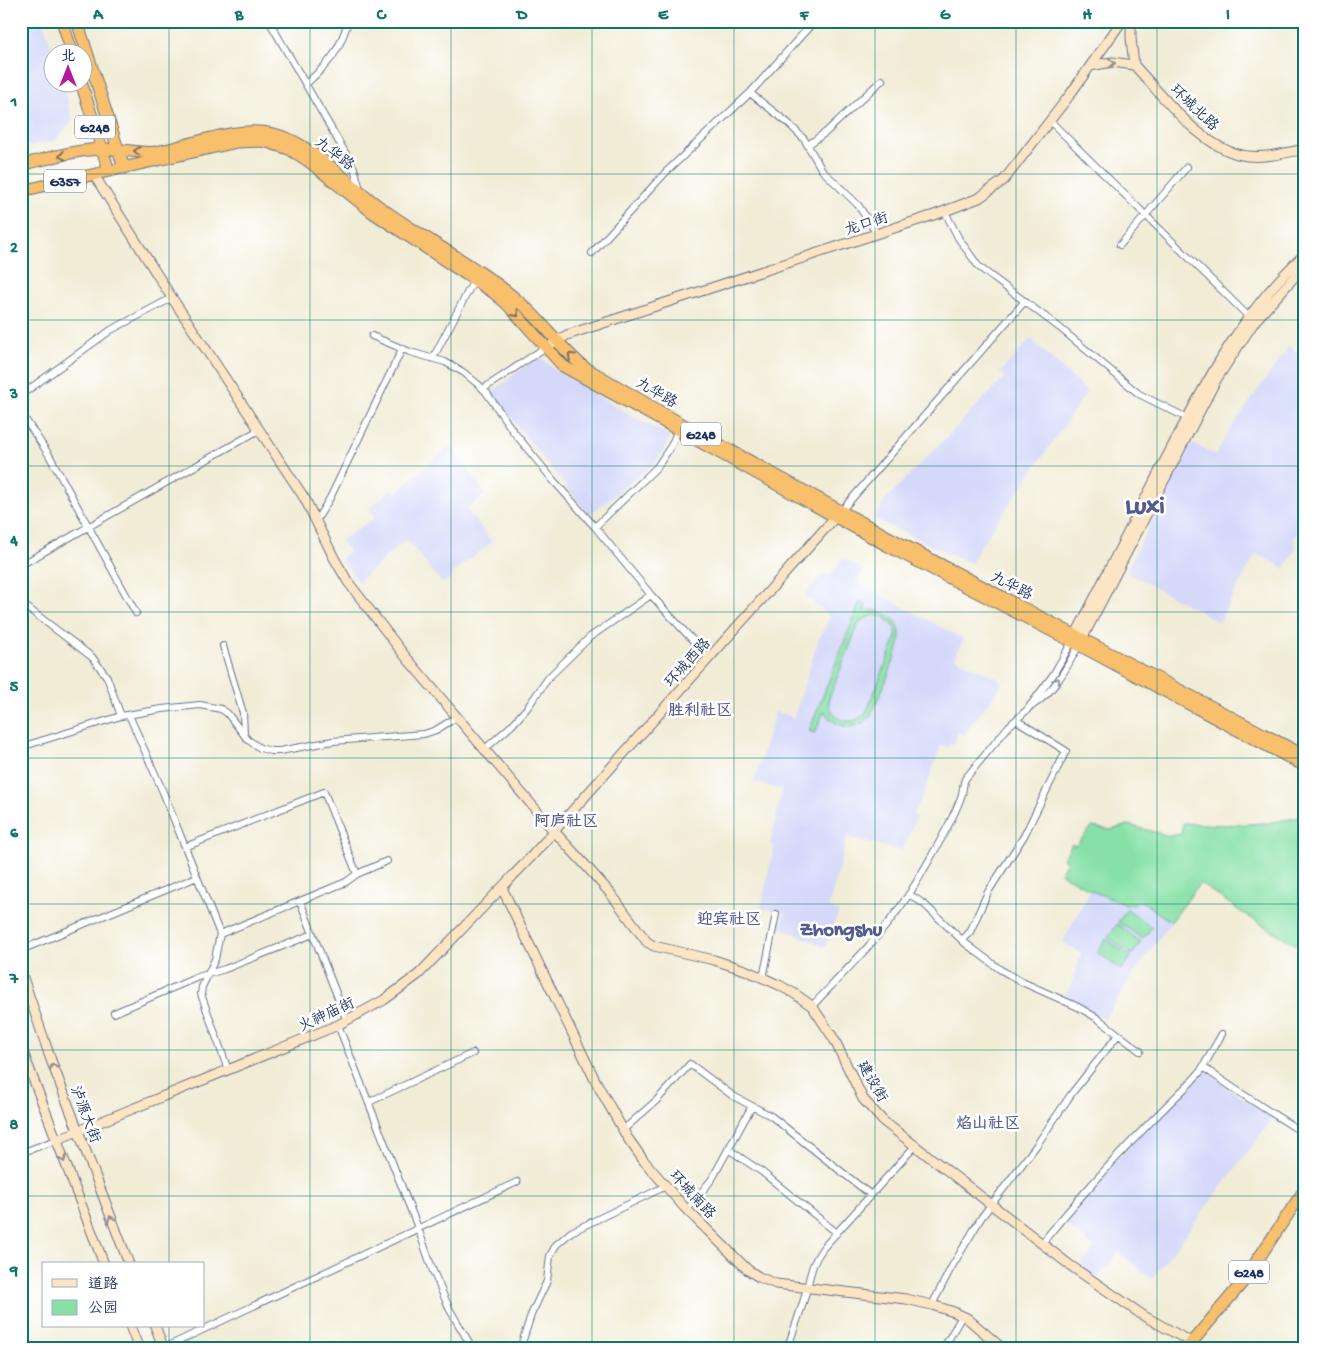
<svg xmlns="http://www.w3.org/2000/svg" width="1326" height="1370" font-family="'Gochi Hand','LXGW WenKai TC',sans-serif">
	<rect width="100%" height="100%" fill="#fff"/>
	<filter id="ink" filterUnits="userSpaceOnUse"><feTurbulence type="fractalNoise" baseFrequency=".02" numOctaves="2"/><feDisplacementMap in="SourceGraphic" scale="10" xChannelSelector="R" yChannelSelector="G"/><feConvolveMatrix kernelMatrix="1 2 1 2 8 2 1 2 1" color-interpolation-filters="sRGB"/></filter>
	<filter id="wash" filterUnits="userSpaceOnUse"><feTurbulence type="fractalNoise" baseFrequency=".0096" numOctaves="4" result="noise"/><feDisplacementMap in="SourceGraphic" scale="20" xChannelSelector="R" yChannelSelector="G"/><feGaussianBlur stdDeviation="1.12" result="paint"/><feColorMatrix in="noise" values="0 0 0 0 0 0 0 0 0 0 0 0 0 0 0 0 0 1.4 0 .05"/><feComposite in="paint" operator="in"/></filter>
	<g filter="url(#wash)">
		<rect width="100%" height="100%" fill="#f1ecd6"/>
		<path fill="#d4d8f9" d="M 21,21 L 43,21 L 53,52 L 52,82 L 62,83 L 73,120 L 56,140 L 21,148 Z
			M 1031,339 L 1087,392 L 980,547 L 971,564 L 875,519 L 885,500 L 1005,377 L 1000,372 Z
			M 1289,346 L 1305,357 L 1305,515 L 1294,539 L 1296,548 L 1283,571 L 1284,568 L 1256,554 L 1219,622 L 1126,572 L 1191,443 L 1216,455 L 1227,434 Z
			M 541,358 L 554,369 L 641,421 L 670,436 L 662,454 L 655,463 L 589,515 L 491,393 L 534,359 Z
			M 450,446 L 486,494 L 467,509 L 492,542 L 452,573 L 453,576 L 443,584 L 406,539 L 358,582 L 340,558 L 349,551 L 341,540 L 376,517 L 369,509 L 392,489 L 396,493 Z
			M 843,558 L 864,570 L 857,582 L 964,639 L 955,658 L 997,678 L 1003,683 L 964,735 L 958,732 L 954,744 L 951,743 L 949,748 L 941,745 L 924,794 L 913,814 L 917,817 L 902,851 L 847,837 L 829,907 L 839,912 L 829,936 L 830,937 L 825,947 L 780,927 L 785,913 L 761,908 L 774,846 L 770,844 L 782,790 L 754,782 L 775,711 L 794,717 L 818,641 L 830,617 L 804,595 L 825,572 L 829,576 Z
			M 1090,890 L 1126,905 L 1143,901 L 1171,922 L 1132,976 L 1104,1020 L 1064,996 L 1071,986 L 1081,953 L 1063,942 Z
			M 1204,1069 L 1245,1100 L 1274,1117 L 1152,1279 L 1118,1252 L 1096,1280 L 1079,1268 L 1094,1247 L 1062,1222 L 1141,1132 Z"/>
		<path fill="#87e1a7" stroke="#518882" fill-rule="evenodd" d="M 860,602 L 866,605 L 864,611 C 883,607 902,619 900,639 C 900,649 875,709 869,718 C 854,732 834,728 824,711 L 815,733 L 809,731 ZM 874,615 C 888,616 896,624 896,638 L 866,713 C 852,729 828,720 829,698 L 859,623 L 866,618 Z
			M 1305,816 L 1305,950 L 1241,912 L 1200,883 L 1171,922 L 1143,902 L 1126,905 L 1090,890 L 1060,873 L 1067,862 L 1063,859 L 1072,844 L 1075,846 L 1092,827 L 1111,830 L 1128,825 L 1170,836 L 1181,834 L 1183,823 L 1226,825 L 1267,823 Z
			M 1127,909 L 1152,927 L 1143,939 L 1118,922 Z
			M 1117,924 L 1141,942 L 1132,955 L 1108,937 Z
			M 1106,939 L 1131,957 L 1121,970 L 1097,952 Z"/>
	</g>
	<g filter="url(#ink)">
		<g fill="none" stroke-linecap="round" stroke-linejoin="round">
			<defs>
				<path id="street" d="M 269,21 L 354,168 L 360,189
					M 306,84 C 330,62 339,53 348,21
					M 750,93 L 788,123 L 804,139 L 822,170 L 858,205 L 877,234
					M 1050,121 L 1249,317
					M 808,145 L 826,132 L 882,80
					M 945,212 L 959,239 L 979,267 L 1060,328 L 1139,394 L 1187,418
					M 1120,245 L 1187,167
					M 592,253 L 666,172 L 750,93 L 809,27
					M 372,336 L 410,352 L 445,362 L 463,372 L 479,385 L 486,392 L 513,431 L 553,480 L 595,527 L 651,595 L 709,658
					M 433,358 L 474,280
					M 483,389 L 546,347
					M 21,395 L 111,330 L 172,298
					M 21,413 L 49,455 L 136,613
					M 841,511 L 1025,301
					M 316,521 L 330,498 L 402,349
					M 595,527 L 657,467 L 671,446 L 678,430
					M 21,565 L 259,430
					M 21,603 L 92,657 L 107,677 L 121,716
					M 223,646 L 243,713 L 244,734
					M 1032,706 C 1055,691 1066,669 1079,645
					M 129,715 L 163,792 L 220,934 L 215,959 L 202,987 L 201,994 L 228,1070
					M 21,747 L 121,716 L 162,709 L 200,705 L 221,709 L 227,713 L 248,740 L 260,748 L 271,751 L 280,751 L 333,741 L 424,734 L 436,730 L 457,717
					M 485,749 L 512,725 L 527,708 L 549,677 L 590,637 L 651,595
					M 185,847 L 324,792 L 357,874
					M 909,894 L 924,904 L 965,943 L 1001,970 L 1022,982 L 1078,1007 L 1097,1018 L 1140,1051
					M 300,901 L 347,1021
					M 220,934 L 346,882 L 357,874 L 387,861
					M 962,940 L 970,932 L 988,892 L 1024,836 L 1066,751 L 1016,720
					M 21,950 L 197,877
					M 763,978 L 776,914
					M 812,1006 C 850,966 891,927 919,878 C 933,853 952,823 961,797 C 964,791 962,785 965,779 L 1009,726 L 1027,710 L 1053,675 L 1072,642
					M 114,1013 L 198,977 L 225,969 L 313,934
					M 338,1025 L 418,1228 L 433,1271 L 450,1310 L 470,1344
					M 1203,1067 C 1236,1091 1270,1112 1305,1134
					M 369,1102 L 473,1053
					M 623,1130 L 657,1100 L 690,1064 L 733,1096 L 771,1116 L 871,1195
					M 728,1149 L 762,1172 L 837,1233
					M 21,1153 L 56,1140
					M 687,1210 L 712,1179 L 752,1106
					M 1042,1243 C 1088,1186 1138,1133 1191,1082 L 1200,1072 L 1222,1034
					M 932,1305 L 951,1268 L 981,1218 L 1036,1146 L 1072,1093 L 1118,1035
					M 164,1348 L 517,1182
					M 520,1349 L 531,1315 L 547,1281 L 550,1256 L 556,1245 L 571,1232 L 666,1186
					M 787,1349 C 794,1329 802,1309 807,1288 C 811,1272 812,1263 823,1248 L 915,1146
					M 943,1349 L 962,1316"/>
				<path id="secondary" d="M 1131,21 L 1131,38 L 1134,65
					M 1134,65 C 1163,96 1203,151 1247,156 C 1267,158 1285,153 1305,149
					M 1090,66 L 1112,62 L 1134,65
					M 94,175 L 172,298 L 305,499 L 334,558 L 348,582 L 405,656 L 554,831 L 588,868 L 611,894 L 647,942 L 654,946 L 714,960 L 745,970 L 779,985 L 795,994 L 812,1006 L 834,1039 L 863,1099 L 883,1121 L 1071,1266 L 1144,1316 L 1191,1342
					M 553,343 L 567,335 L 937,214 L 979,198 L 1004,180 L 1069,96 L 1122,21
					M 1073,640 C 1102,583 1132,525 1161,468 C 1201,391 1240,313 1305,254
					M 1080,643 L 1216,380 L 1255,321 L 1305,265
					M 502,888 L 596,1082 L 627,1137 L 644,1161 L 684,1207 L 748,1270 L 759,1277 L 776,1284 L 906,1299 L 932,1305 L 954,1312 L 967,1318 L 1003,1349
					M 21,972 L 51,1060 L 129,1264
					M 21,1047 L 104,1264
					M 56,1140 L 338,1025 L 384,1000 L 419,974 L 530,858 L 839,513
					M 130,1326 L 139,1349
					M 155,1326 L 164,1349"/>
				<path id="highway" d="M 62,21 L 72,52
					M 77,21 L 124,168
					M 81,82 L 109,171
					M 21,165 C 50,158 81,148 110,149 C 125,149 141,154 156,152 C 194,145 235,125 274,134 C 310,142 347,183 377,205 C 424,240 479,266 523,305 C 545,324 561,349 584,367 L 680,423 L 892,539 L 1305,756
					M 21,191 L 237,142 L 264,141 L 289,149 L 307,160 L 372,212 L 494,293 L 506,303 L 563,366 L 572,371 L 888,546 L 1079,645 L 1305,766
					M 1186,1349 L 1242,1283 L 1305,1189"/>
			</defs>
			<use href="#street" stroke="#667188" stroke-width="8"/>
			<use href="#secondary" stroke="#667188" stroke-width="11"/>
			<use href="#highway" stroke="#667188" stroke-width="13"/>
			<use href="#street" stroke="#fff" stroke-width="6"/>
			<use href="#secondary" stroke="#fce5c4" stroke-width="9"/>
			<use href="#highway" stroke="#f8bf6c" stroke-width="11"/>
		</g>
		<defs><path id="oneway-chevron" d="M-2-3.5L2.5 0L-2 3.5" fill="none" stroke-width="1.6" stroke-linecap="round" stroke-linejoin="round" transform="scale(1.25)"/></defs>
		<g stroke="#8c8a91">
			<use href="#oneway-chevron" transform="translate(1112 63) rotate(-1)"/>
			<use href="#oneway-chevron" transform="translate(53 1067) rotate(-110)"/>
			<use href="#oneway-chevron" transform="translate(63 1159) rotate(69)"/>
			<use href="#oneway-chevron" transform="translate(111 1219) rotate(-111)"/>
		</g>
		<g stroke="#7e7064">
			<use href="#oneway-chevron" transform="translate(137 151) rotate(-176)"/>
			<use href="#oneway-chevron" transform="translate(62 156) rotate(167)"/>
			<use href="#oneway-chevron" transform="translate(516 314) rotate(48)"/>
			<use href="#oneway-chevron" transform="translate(571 356) rotate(-137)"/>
		</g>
		<use stroke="#8d97ae" href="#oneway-chevron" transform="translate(1057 681) rotate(-55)"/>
	</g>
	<path fill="none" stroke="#0f766e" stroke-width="1" stroke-opacity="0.55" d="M 169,21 L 169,1264M 310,21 L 310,1349M 451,21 L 451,1349M 592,21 L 592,1349M 734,21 L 734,1349M 875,21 L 875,1349M 1016,21 L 1016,1349M 1157,21 L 1157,1349M 21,174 L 1305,174M 21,320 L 1305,320M 21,466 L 1305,466M 21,612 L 1305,612M 21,758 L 1305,758M 21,904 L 1305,904M 21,1050 L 1305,1050M 21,1196 L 1305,1196M 169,1326 L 169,1349"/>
	<g text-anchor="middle" stroke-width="5" stroke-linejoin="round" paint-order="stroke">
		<g fill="#fff" stroke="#5f6d8e" stroke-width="1">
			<rect x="75" y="115.5" width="40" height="23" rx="4"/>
			<rect x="44" y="169.5" width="42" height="23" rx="4"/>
			<rect x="681" y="422.5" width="40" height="23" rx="4"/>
			<rect x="1229" y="1260.5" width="40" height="23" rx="4"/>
		</g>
		<g font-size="14" font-weight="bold" fill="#1b2f5e">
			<text x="95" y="132">G248</text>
			<text x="65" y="186">G357</text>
			<text x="701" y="439">G248</text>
			<text x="1249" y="1277">G248</text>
		</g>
		<g font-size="15" fill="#1b2f5e" stroke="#fff">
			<text transform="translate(1195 107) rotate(43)" y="5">环城北路</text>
			<text transform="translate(335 153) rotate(37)" y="5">九华路</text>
			<text transform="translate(866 223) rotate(-18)" y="5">龙口街</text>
			<text transform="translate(657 392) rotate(30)" y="5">九华路</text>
			<text transform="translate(1012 585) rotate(27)" y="5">九华路</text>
			<text transform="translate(687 662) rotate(-48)" y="5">环城西路</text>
			<text transform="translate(326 1014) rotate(-25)" y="5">火神庙街</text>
			<text transform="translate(873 1081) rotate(60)" y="5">建设街</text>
			<text transform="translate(86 1114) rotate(69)" y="5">泸源大街</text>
			<text transform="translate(693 1194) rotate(47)" y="5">环城南路</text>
		</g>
		<g font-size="16" font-weight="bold" fill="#545b8f" stroke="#fff">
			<text x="700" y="715">胜利社区</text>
			<text x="566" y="826">阿庐社区</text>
			<text x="729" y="924">迎宾社区</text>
			<text x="988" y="1128">焰山社区</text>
		</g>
		<g font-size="20" font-weight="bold" fill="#545b8f" stroke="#fff">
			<text x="841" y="935">Zhongshu</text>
		</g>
		<g font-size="25" font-weight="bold" fill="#545b8f" stroke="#fff">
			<text x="1145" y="513">Luxi</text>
		</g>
	</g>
	<rect width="1326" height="1370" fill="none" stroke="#fff" stroke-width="55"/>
	<rect x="42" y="1262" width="162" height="65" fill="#ffffff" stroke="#a4acbf"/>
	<rect x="52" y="1279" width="25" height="8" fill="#fce5c4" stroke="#a4acbf"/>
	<text x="88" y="1288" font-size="15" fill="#1b2f5e">道路</text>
	<rect x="52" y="1300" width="25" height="15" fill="#87e1a7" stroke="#a4acbf"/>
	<text x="88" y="1312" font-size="15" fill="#1b2f5e">公园</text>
	<g transform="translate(68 68)"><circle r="24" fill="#ffffff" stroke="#a4acbf"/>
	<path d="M0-4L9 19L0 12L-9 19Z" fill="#b5179e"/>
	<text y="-8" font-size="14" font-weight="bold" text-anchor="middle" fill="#1b2f5e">北</text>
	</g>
	<rect x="28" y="28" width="1270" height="1314" fill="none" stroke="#0f766e" stroke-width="2"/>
	<g font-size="16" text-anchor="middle" font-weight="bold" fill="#0f766e">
		<text x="98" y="19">A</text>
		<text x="239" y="19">B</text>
		<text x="381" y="19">C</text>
		<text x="522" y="19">D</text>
		<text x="663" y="19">E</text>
		<text x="804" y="19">F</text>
		<text x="945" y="19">G</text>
		<text x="1087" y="19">H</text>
		<text x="1228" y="19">I</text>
		<text x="14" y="106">1</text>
		<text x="14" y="252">2</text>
		<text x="14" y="398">3</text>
		<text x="14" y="545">4</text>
		<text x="14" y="691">5</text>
		<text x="14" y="837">6</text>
		<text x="14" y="983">7</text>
		<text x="14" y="1129">8</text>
		<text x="14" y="1275">9</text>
	</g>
</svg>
